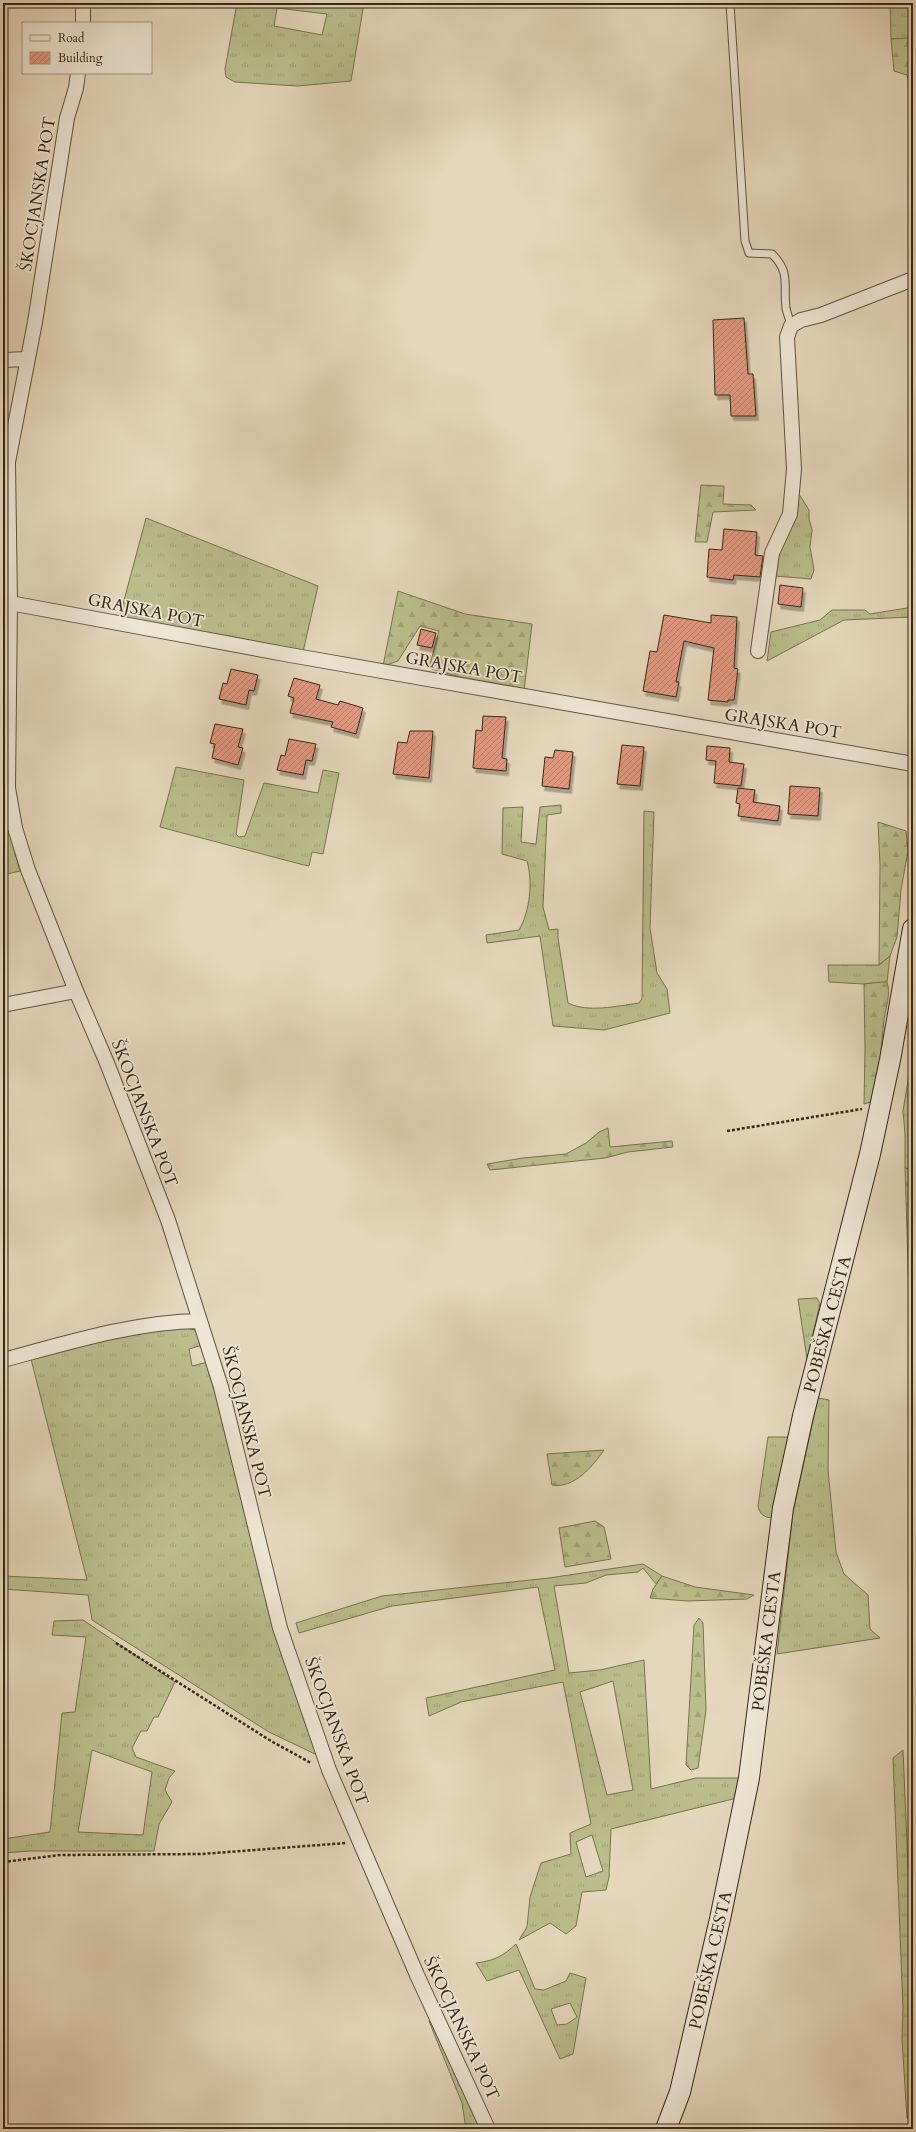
<svg xmlns="http://www.w3.org/2000/svg" width="916" height="2132" font-family="Cardo,serif">
	<defs>
		<pattern id="grass-tufts" width="24" height="20" patternUnits="userSpaceOnUse"><rect width="24" height="20" fill="#bbbd8c"/><path d="M3 7l-1-3M5 7V3M7 7l1-3M15 17l-1-3M17 17v-4M19 17l1-3" fill="none" stroke="#a1a278"/></pattern>
		<pattern id="forest-firs" width="22" height="20" patternUnits="userSpaceOnUse"><rect width="22" height="20" fill="#bbbd8c"/><path d="M5 1l3.5 6h-7zM16 11l3.5 6h-7z" fill="#a1a278"/></pattern>
		<pattern id="building-hatch" width="6" height="6" patternUnits="userSpaceOnUse"><rect width="6" height="6" fill="#e19982"/><path d="M-1 1l2-2M0 6l6-6M5 7l2-2" fill="none" stroke="#b77d69"/></pattern>
		<filter id="shadow"><feDropShadow dx="2.5" dy="4.5" stdDeviation="0" flood-color="#0004"/></filter>
	</defs>
	<rect width="100%" height="100%" fill="#e5d7bc"/>
	<filter id="stains"><feTurbulence type="fractalNoise" baseFrequency=".005" numOctaves="4"/><feColorMatrix values="0 0 0 0 .2 0 0 0 0 .09 0 0 0 0 .02 0 0 0 .5 -.17"/></filter>
	<radialGradient id="worn" r=".72"><stop offset=".6" stop-color="#630" stop-opacity="0"/><stop offset="1" stop-color="#630" stop-opacity=".3"/></radialGradient>
	<path fill="url(#grass-tufts)" stroke="#787250" fill-rule="evenodd" d="M 237,3 L 364,3 L 351,81 L 298,86 L 235,82 L 226,77 L 225,69 ZM 277,8 L 327,14 L 322,35 L 274,26 Z
		M 890,3 L 913,3 L 913,39 L 891,39 Z
		M 799,494 L 809,510 L 809,519 L 812,530 L 810,547 L 814,570 L 811,579 L 775,576 L 780,549 Z
		M 146,518 L 318,586 L 303,652 L 119,619 Z
		M 913,607 L 913,617 L 844,620 L 767,661 L 771,632 L 820,620 L 832,610 L 865,610 L 870,614 Z
		M 176,767 L 244,780 L 236,834 L 239,837 L 245,836 L 264,783 L 318,793 L 323,770 L 339,773 L 323,854 L 312,852 L 309,866 L 300,864 L 160,827 Z
		M 3,792 L 8,827 L 20,871 L 3,875 Z
		M 561,805 L 561,813 L 547,815 L 543,907 L 549,930 L 558,929 L 558,938 L 568,1003 C 588,1013 617,1006 639,1003 L 642,999 L 644,811 L 654,812 L 650,928 L 657,973 L 667,989 L 670,1013 L 604,1030 L 553,1026 L 540,936 L 487,943 L 486,935 L 519,930 C 530,911 533,882 527,861 L 502,854 L 503,808 L 523,807 L 521,842 L 536,844 L 540,807 Z
		M 890,956 L 887,982 L 864,984 L 829,982 L 828,965 L 879,965 Z
		M 913,984 L 913,1170 L 905,1168 L 905,1134 L 903,1111 L 909,1075 L 911,1049 Z
		M 817,1298 L 820,1304 L 807,1359 L 798,1299 Z
		M 180,1327 L 195,1330 L 203,1345 L 189,1349 L 192,1366 L 208,1362 L 317,1755 L 269,1732 L 92,1620 L 88,1595 L 3,1589 L 3,1576 L 87,1580 L 31,1359 L 113,1337 Z
		M 818,1398 L 829,1400 L 828,1470 L 836,1552 L 844,1574 L 868,1595 L 870,1629 L 880,1638 L 777,1654 L 793,1512 Z
		M 768,1437 L 788,1437 L 772,1518 C 764,1517 760,1515 758,1506 Z
		M 643,1564 L 662,1576 L 656,1584 L 643,1568 L 638,1572 L 606,1575 L 586,1583 L 554,1586 L 569,1673 L 600,1670 L 644,1660 L 651,1789 L 696,1778 L 740,1778 L 737,1798 L 611,1829 L 609,1877 L 606,1890 L 582,1892 L 576,1926 L 566,1934 L 550,1923 L 519,1940 L 527,1927 L 530,1897 L 541,1863 L 571,1854 L 570,1833 L 591,1824 L 563,1682 L 461,1702 L 429,1716 L 426,1698 L 555,1670 L 538,1587 L 392,1606 L 299,1633 L 296,1623 L 382,1596 L 549,1578 ZM 613,1681 L 633,1790 L 607,1795 L 580,1692 ZM 592,1835 L 603,1871 L 586,1877 L 576,1842 Z
		M 83,1620 L 175,1682 L 158,1717 L 154,1717 L 147,1731 L 141,1731 L 132,1748 L 136,1757 L 175,1771 L 169,1778 L 165,1790 L 172,1802 L 159,1824 L 154,1851 L 29,1851 L 3,1853 L 3,1839 L 50,1832 L 62,1713 L 75,1712 L 86,1637 L 52,1635 L 54,1621 ZM 92,1750 L 152,1772 L 143,1835 L 78,1832 Z
		M 903,1750 L 913,1985 L 913,2120 L 911,2121 L 907,2118 L 902,2039 L 903,2008 L 893,1758 Z
		M 516,1944 L 535,1989 L 544,1990 L 566,1981 L 570,1973 L 586,1978 L 573,2054 L 560,2059 L 519,1970 L 487,1981 L 476,1963 C 494,1961 503,1956 516,1944 ZM 570,2003 L 577,2017 L 567,2024 L 557,2025 L 551,2009 Z
		M 432,2017 L 484,2129 L 466,2129 L 462,2103 L 429,2021 Z"/>
	<path fill="url(#forest-firs)" stroke="#787250" d="M 906,38 L 913,39 L 913,100 L 907,75 L 894,71 L 891,39 Z
		M 701,485 L 724,486 L 723,504 L 751,505 L 756,510 L 713,512 L 707,542 L 695,542 Z
		M 398,591 L 465,614 L 532,624 L 524,691 L 477,682 L 432,669 L 430,664 L 439,631 L 420,626 L 398,661 L 383,666 Z
		M 878,822 L 906,831 L 908,851 L 901,890 L 897,937 L 890,956 L 879,965 L 880,865 Z
		M 882,982 L 887,982 C 891,994 886,1007 884,1019 C 881,1047 880,1073 874,1101 L 864,1104 L 865,1049 L 864,984 Z
		M 608,1128 L 610,1147 L 672,1141 L 673,1147 L 628,1152 L 605,1158 L 490,1170 L 487,1164 L 523,1158 L 566,1154 L 586,1143 L 599,1132 Z
		M 905,1168 L 913,1170 L 913,1422 Z
		M 604,1450 C 593,1466 574,1489 552,1485 L 547,1454 Z
		M 595,1521 L 604,1527 L 611,1559 L 565,1567 L 559,1528 Z
		M 662,1576 L 695,1587 L 754,1595 L 747,1599 L 687,1601 L 650,1598 L 653,1589 Z
		M 699,1618 L 703,1623 L 706,1710 L 698,1768 L 691,1770 L 686,1765 L 694,1625 Z"/>
	<path fill="url(#building-hatch)" stroke="#352714" filter="url(#shadow)" d="M 744,318 L 748,374 L 753,374 L 756,416 L 731,416 L 730,395 L 715,395 L 713,320 Z
		M 724,529 L 757,532 L 755,555 L 763,556 L 760,577 L 734,575 L 733,580 L 707,577 L 709,549 L 722,550 Z
		M 780,585 L 803,588 L 801,607 L 778,604 Z
		M 664,615 L 711,623 L 711,615 L 737,617 L 734,668 L 738,669 L 734,700 L 728,700 L 728,702 L 708,700 L 714,648 L 684,641 L 676,682 L 679,682 L 676,697 L 643,691 L 650,651 L 657,652 Z
		M 421,629 L 436,633 L 432,648 L 417,645 Z
		M 231,669 L 258,675 L 254,691 L 249,690 L 246,705 L 219,699 L 223,683 L 227,684 Z
		M 294,678 L 320,685 L 316,699 L 338,705 L 340,701 L 363,708 L 356,734 L 331,727 L 333,722 L 290,713 L 294,698 L 288,696 Z
		M 483,716 L 506,717 L 502,758 L 507,759 L 506,771 L 473,768 L 476,730 L 482,731 Z
		M 215,724 L 243,729 L 238,747 L 243,748 L 238,765 L 212,758 L 215,744 L 210,743 Z
		M 410,731 L 433,731 L 429,778 L 393,774 L 398,742 L 407,743 Z
		M 289,739 L 316,744 L 312,761 L 306,760 L 303,775 L 277,770 L 281,755 L 285,756 Z
		M 622,745 L 644,747 L 640,786 L 617,784 Z
		M 707,746 L 730,748 L 729,762 L 744,764 L 741,786 L 714,783 L 716,761 L 706,760 Z
		M 555,750 L 573,752 L 569,789 L 542,786 L 545,757 L 553,758 Z
		M 790,786 L 820,788 L 818,816 L 788,814 Z
		M 738,788 L 755,790 L 753,802 L 780,806 L 778,821 L 738,816 L 740,804 L 736,803 Z"/>
	<g fill="none" stroke-linecap="round" stroke-linejoin="round">
		<defs>
			<path id="lane" d="M 730,3 L 745,241 L 749,253 L 772,254 C 791,273 783,284 786,308 C 787,314 790,320 791,326"/>
			<path id="street" d="M 83,23 L 83,3
				M 78,73 L 76,88 L 67,118 L 35,322 L 8,462 L 10,603 L 8,788 L 15,828 L 28,870 L 76,991 L 107,1063 L 168,1220 L 221,1387 L 280,1628 L 329,1770 L 417,1975 L 488,2129
				M 3,360 L 27,359
				M 10,603 L 290,655 L 913,764
				M 758,651 L 772,553 L 790,514 L 794,469 L 787,337 L 791,326 L 801,320 L 821,315 L 913,279
				M 3,1005 L 76,991
				M 3,1360 C 67,1343 133,1322 200,1321"/>
			<path id="secondary" d="M 666,2129 L 680,2092 L 720,1919 L 749,1778 L 783,1508 L 803,1416 L 870,1154 L 890,1060 L 913,929"/>
		</defs>
		<use href="#lane" stroke="#61533e" stroke-width="9"/>
		<use href="#street" stroke="#61533e" stroke-width="16"/>
		<use href="#secondary" stroke="#352714" stroke-width="22"/>
		<path stroke="#352714" stroke-width="2.5" stroke-dasharray="3 2" stroke-linecap="butt" d="M 727,1131 L 862,1109
			M 116,1643 L 271,1741 L 311,1763
			M 3,1862 L 60,1855 L 202,1854 L 346,1843"/>
		<use href="#lane" stroke="#eee5d3" stroke-width="7"/>
		<use href="#street" stroke="#eee5d3" stroke-width="14"/>
		<use href="#secondary" stroke="#eee5d3" stroke-width="20"/>
	</g>
	<g text-anchor="middle" stroke-width="3.5" stroke-linejoin="round" paint-order="stroke">
		<g font-size="17" fill="#352714" stroke="#eee5d3">
			<text transform="translate(37 194) rotate(-81)" y="6">ŠKOCJANSKA POT</text>
			<text transform="translate(146 610) rotate(11)" y="6">GRAJSKA POT</text>
			<text transform="translate(464 667) rotate(10)" y="6">GRAJSKA POT</text>
			<text transform="translate(783 723) rotate(9)" y="6">GRAJSKA POT</text>
			<text transform="translate(145 1113) rotate(69)" y="6">ŠKOCJANSKA POT</text>
			<text transform="translate(827 1324) rotate(-75)" y="6">POBEŠKA CESTA</text>
			<text transform="translate(247 1422) rotate(76)" y="6">ŠKOCJANSKA POT</text>
			<text transform="translate(766 1641) rotate(-83)" y="6">POBEŠKA CESTA</text>
			<text transform="translate(337 1731) rotate(70)" y="6">ŠKOCJANSKA POT</text>
			<text transform="translate(710 1960) rotate(-77)" y="6">POBEŠKA CESTA</text>
			<text transform="translate(462 2028) rotate(65)" y="6">ŠKOCJANSKA POT</text>
		</g>
	</g>
	<rect width="916" height="2132" fill="none" stroke="#e5d7bc" stroke-width="16"/>
	<rect x="4" y="4" width="908" height="2124" fill="none" stroke="#352714" stroke-width="2"/>
	<rect x="8" y="8" width="900" height="2116" fill="none" stroke="#352714"/>
	<rect x="22" y="22" width="130" height="52" fill="#eee5d3" stroke="#a49987"/>
	<rect x="30" y="35" width="20" height="6" fill="#eee5d3" stroke="#a49987"/>
	<text x="58" y="42" font-size="12" fill="#352714">Road</text>
	<rect x="30" y="52" width="20" height="12" fill="url(#building-hatch)" stroke="#a49987"/>
	<text x="58" y="62" font-size="12" fill="#352714">Building</text>
	<rect width="100%" height="100%" filter="url(#stains)"/>
	<rect width="100%" height="100%" fill="url(#worn)"/>
</svg>
